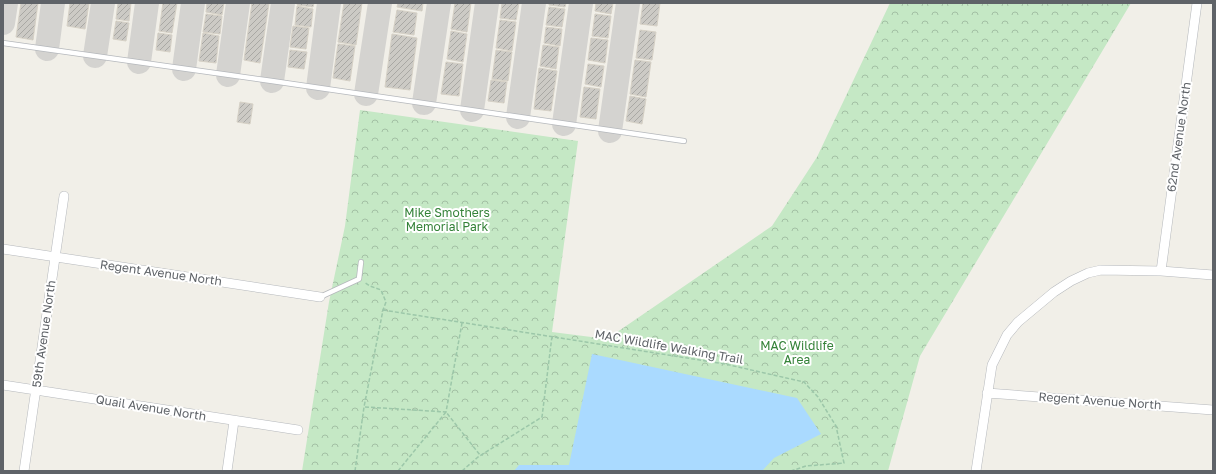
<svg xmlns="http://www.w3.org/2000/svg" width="1216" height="474" font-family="'Golos Text',sans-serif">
	<defs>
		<pattern id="park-crowns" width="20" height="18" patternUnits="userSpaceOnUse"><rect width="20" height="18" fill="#c5e8c5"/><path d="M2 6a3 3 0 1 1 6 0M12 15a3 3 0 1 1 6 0" fill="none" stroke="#a3c0a4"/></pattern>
		<pattern id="building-hatch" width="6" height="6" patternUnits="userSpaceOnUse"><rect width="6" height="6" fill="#cccac5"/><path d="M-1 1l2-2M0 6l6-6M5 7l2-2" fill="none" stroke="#a9a8a4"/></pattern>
	</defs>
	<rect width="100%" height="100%" fill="#f1efe8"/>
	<path fill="url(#park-crowns)" d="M 890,3 L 1131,3 L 920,356 L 888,471 L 302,471 L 329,302 L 345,226 L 360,110 L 578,141 L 552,332 L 607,339 L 772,226 L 817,157 Z"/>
	<path fill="#aadaff" d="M 592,354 L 797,398 L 821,434 L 774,458 L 762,471 L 514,471 L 519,465 L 569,465 Z"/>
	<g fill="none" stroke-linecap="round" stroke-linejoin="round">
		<path stroke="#d4d3d0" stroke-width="24" d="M 3,23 L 6,3
			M 47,49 L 53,3
			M 95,56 L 103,3
			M 139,62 L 147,3
			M 184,69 L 193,3
			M 228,75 L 238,3
			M 272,81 L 283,3
			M 318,88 L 329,3
			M 366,94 L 380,3
			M 424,103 L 439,3
			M 472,110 L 487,3
			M 518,117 L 534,3
			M 564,124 L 581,3
			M 610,131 L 628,3"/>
	</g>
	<path fill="url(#building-hatch)" stroke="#d6d1c6" d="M 21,3 L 38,3 L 33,40 L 16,37 Z
		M 70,3 L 89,3 L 85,29 L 67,26 Z
		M 118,3 L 131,3 L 129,21 L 116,19 Z
		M 163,3 L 177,3 L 172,33 L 159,31 Z
		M 207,3 L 224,3 L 222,15 L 206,12 Z
		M 252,3 L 269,3 L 260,63 L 244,60 Z
		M 298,3 L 314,3 L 313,7 L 297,5 Z
		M 344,3 L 362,3 L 356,45 L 338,42 Z
		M 398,3 L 423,3 L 422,11 L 397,7 Z
		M 455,3 L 471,3 L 467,32 L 451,29 Z
		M 502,3 L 519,3 L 516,20 L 500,18 Z
		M 549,3 L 566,3 L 565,7 L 549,5 Z
		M 596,3 L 613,3 L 611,14 L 595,11 Z
		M 643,3 L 660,3 L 657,26 L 640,24 Z
		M 297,6 L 313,9 L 311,27 L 295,25 Z
		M 549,7 L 565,9 L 562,27 L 546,25 Z
		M 397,10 L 417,13 L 414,35 L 393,32 Z
		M 206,14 L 222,16 L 220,34 L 203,32 Z
		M 595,14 L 611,16 L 608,38 L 592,36 Z
		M 500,20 L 516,22 L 512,51 L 496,48 Z
		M 116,21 L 129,23 L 126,41 L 113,39 Z
		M 293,26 L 309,28 L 306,49 L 290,47 Z
		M 546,27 L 562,29 L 560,46 L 544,43 Z
		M 640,30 L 656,32 L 652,60 L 636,58 Z
		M 451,31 L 467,34 L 463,62 L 447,59 Z
		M 158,33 L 172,35 L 170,52 L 156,50 Z
		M 203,33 L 219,36 L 216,63 L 199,61 Z
		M 392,34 L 417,38 L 410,90 L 385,87 Z
		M 591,38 L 608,40 L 605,63 L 588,60 Z
		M 338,44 L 355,46 L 350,81 L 333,78 Z
		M 543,45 L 559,47 L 556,69 L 540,66 Z
		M 290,50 L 307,52 L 304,69 L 288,67 Z
		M 496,50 L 512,52 L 508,81 L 492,79 Z
		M 635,60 L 651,62 L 646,97 L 630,94 Z
		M 446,62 L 463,64 L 459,96 L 441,94 Z
		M 588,64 L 604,66 L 601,87 L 585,84 Z
		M 539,68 L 557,71 L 551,111 L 534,109 Z
		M 491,80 L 507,82 L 504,103 L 488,101 Z
		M 584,87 L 600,89 L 596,119 L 580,117 Z
		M 630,96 L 646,99 L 642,124 L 626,121 Z
		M 240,102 L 253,104 L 250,124 L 237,122 Z"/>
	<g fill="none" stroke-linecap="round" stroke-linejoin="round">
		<defs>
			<path id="lane" d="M 3,43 L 272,81 L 684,141
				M 320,297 L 359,279 L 361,262"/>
			<path id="street" d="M 3,249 L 320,297
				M 1161,271 L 1197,3
				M 3,385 L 298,430
				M 987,393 L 1213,410
				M 24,471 L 64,196
				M 227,471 L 234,421
				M 976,471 L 992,365 L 1007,335 L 1018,322 L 1054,292 L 1071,281 L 1088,273 L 1101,270 L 1161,271 L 1213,275"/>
		</defs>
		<use href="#lane" stroke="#b5b8bc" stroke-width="6"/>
		<use href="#street" stroke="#b5b8bc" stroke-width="10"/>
		<path stroke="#9cc7a9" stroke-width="1.5" stroke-dasharray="4 2" stroke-linecap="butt" d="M 383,310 L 725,364 L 804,382 L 818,397 L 836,426 L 844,463 L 806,466 L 791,471
			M 365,407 L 446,412 L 462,323
			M 355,471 L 364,407 L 383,310 L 386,302 L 381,290 L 370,286 L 364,282
			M 398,471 L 446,412 L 480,455
			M 462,471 L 478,457 L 542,417 L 552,336"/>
		<use href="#lane" stroke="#fff" stroke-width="4.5"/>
		<use href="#street" stroke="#fff" stroke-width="9"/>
	</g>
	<g text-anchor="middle" stroke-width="4" stroke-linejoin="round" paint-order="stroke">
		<g font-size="12" fill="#5f6368" stroke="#fff">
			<text transform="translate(1179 137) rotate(-82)" y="4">62nd Avenue North</text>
			<text transform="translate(161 273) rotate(8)" y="4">Regent Avenue North</text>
			<text transform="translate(44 334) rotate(-82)" y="4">59th Avenue North</text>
			<text transform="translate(669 347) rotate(10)" y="4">MAC Wildlife Walking Trail</text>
			<text transform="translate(1100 401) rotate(4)" y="4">Regent Avenue North</text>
			<text transform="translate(151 408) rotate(9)" y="4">Quail Avenue North</text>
		</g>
		<g font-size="12" fill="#348238" stroke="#fff">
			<text x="447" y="217">Mike Smothers<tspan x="447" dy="14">Memorial Park</tspan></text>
			<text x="797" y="350">MAC Wildlife<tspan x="797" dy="14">Area</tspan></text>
		</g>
	</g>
	<rect width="1216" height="474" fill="none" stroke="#5f6368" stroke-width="8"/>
</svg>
